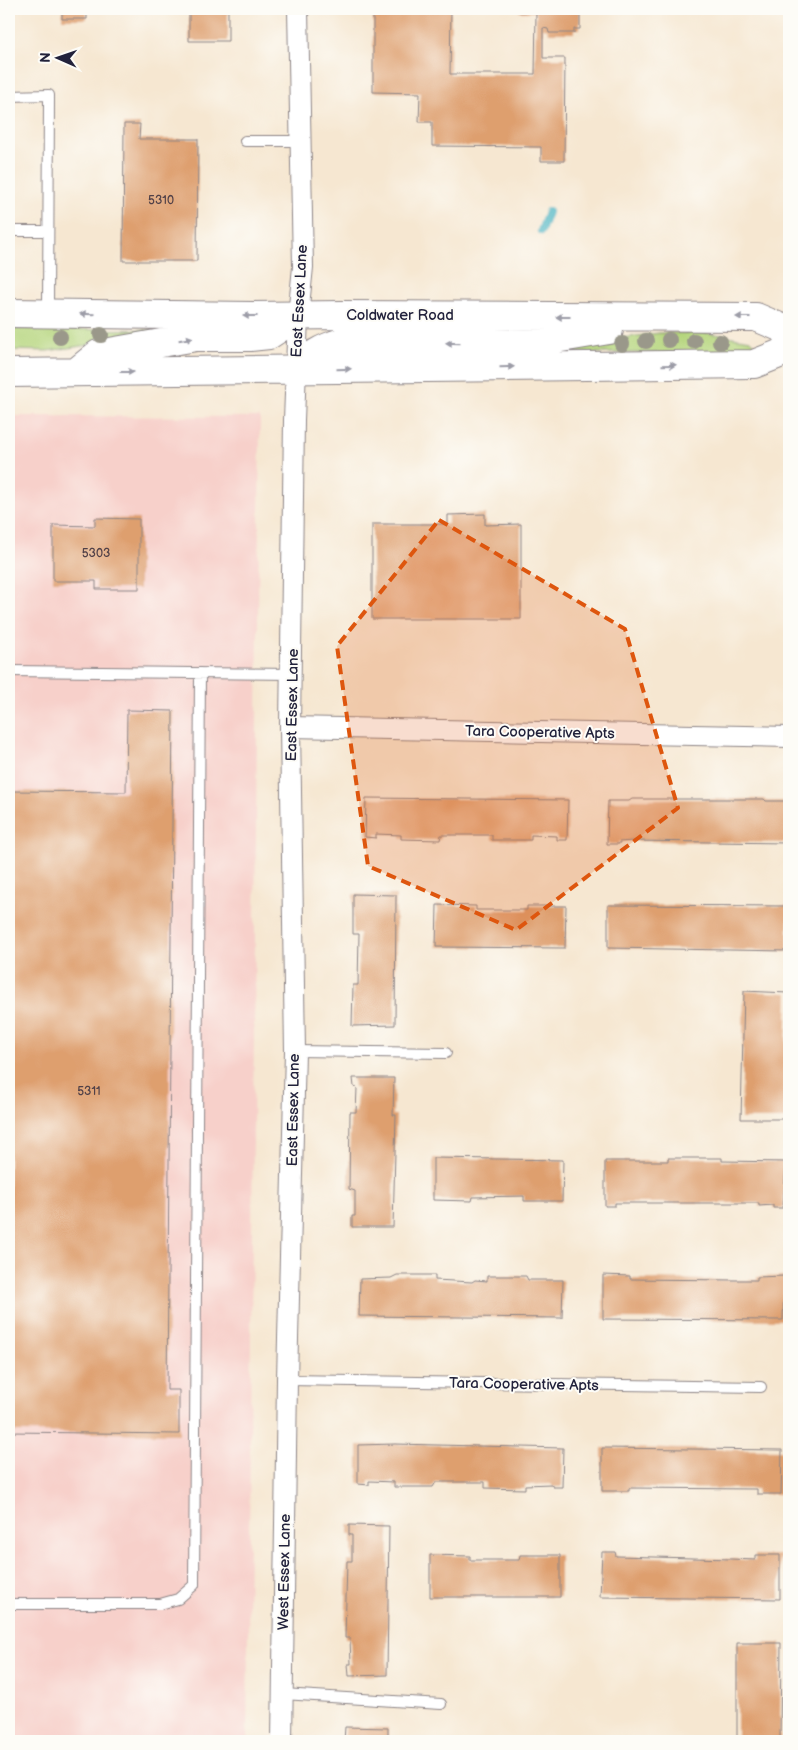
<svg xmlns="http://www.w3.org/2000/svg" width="798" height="1750" font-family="'Balsamiq Sans',sans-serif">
	<rect width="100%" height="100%" fill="#fdfcf7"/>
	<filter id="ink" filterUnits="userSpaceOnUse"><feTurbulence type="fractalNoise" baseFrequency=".02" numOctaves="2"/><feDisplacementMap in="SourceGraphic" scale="10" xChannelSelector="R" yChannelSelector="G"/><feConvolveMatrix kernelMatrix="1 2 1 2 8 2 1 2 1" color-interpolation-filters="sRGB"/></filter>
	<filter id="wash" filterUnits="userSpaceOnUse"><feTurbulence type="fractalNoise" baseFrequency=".0096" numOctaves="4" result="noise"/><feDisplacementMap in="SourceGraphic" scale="20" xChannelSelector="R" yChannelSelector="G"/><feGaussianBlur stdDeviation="1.12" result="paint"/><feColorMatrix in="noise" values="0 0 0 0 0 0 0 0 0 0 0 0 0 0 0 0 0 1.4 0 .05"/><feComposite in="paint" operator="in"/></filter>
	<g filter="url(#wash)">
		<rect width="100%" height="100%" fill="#f6e7d1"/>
		<path fill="#f7d0ca" d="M 9,416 L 260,417 L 247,1741 L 9,1741 Z"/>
		<path fill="#b5d57d" stroke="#6c7c5c" d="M 9,329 L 166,330 L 166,334 L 47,351 L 9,350 Z
			M 659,333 L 708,333 L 751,340 L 755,344 L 753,353 L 550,353 L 550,348 Z"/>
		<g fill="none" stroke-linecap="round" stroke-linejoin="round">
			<path stroke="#44b1c0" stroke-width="8" d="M 541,231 L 548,212"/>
		</g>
		<g id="blocks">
			<path fill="#de9f6e" d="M 62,9 L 87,9 L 87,19 L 62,19 Z
				M 189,9 L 228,10 L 228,41 L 189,41 Z
				M 373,9 L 451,9 L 450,74 L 535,74 L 536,12 L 519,12 L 519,9 L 580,9 L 580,29 L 574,29 L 574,33 L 549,33 L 548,29 L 543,28 L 543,58 L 565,58 L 564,161 L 541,161 L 541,147 L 432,146 L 432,122 L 419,122 L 420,93 L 373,92 Z
				M 124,124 L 140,124 L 139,139 L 198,139 L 197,261 L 123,261 Z
				M 485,514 L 485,525 L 521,524 L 521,619 L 372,619 L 372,524 L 448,524 L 448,515 Z
				M 95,518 L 139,519 L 139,589 L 96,589 L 96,581 L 53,581 L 53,525 L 95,526 Z
				M 127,710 L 173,711 L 167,1390 L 179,1390 L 179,1434 L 9,1432 L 9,791 L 126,792 Z
				M 366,798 L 568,800 L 567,840 L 557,840 L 557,836 L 531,835 L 531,840 L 492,840 L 492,835 L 441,835 L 440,840 L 401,839 L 401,835 L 376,834 L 376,838 L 365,837 Z
				M 632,799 L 764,799 L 766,801 L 788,801 L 788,843 L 633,841 L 619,842 L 619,844 L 607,844 L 608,801 L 629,801 Z
				M 353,894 L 396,895 L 395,1025 L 352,1026 L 353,985 L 358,985 L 359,934 L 353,934 Z
				M 437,905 L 476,906 L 476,910 L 527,910 L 527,906 L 566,906 L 565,948 L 436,947 Z
				M 608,905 L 788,906 L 788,951 L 608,948 Z
				M 744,991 L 788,993 L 784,1108 L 787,1108 L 786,1119 L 741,1119 Z
				M 353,1078 L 394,1078 L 393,1115 L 396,1115 L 393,1227 L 352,1227 L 352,1216 L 355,1216 L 355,1191 L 349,1189 L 350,1112 L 356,1112 L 357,1088 L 354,1087 Z
				M 433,1158 L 563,1160 L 562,1201 L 524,1201 L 524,1196 L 473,1197 L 472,1201 L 433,1200 Z
				M 668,1158 L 722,1158 L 722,1161 L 786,1162 L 783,1208 L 773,1208 L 773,1205 L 759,1206 L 759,1203 L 615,1203 L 615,1206 L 605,1206 L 605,1161 L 668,1161 Z
				M 397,1275 L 435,1275 L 435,1280 L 472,1282 L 475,1280 L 487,1281 L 487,1276 L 526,1276 L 528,1280 L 563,1280 L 562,1318 L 359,1316 L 360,1279 L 391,1278 Z
				M 603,1275 L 630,1276 L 630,1279 L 734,1280 L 757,1280 L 757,1277 L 784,1276 L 783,1320 L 603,1319 Z
				M 395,1444 L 563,1448 L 562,1487 L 553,1487 L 551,1484 L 525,1485 L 525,1489 L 485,1488 L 485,1482 L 436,1482 L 433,1487 L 394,1487 L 394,1482 L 369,1481 L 369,1485 L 358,1484 L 358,1445 Z
				M 602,1448 L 782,1450 L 781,1494 L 757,1494 L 757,1489 L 629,1488 L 629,1491 L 602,1491 Z
				M 349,1525 L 389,1526 L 387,1675 L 349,1676 L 348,1664 L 351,1664 L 350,1638 L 345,1638 L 347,1561 L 352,1561 L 352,1535 L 349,1535 Z
				M 602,1552 L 615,1552 L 616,1556 L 731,1559 L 755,1560 L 755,1555 L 780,1555 L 780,1599 L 600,1597 Z
				M 430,1555 L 470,1556 L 470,1560 L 519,1560 L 520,1555 L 560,1555 L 560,1597 L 430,1597 Z
				M 737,1643 L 781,1643 L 780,1741 L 737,1741 Z
				M 345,1727 L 388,1728 L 388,1741 L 344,1741 Z"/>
		</g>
	</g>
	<g filter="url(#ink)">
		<use href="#blocks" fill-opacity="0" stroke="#8c8486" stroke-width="1"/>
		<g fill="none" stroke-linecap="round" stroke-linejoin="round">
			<defs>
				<path id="service" d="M 9,96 L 49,95 L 48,312
					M 245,141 L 301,141
					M 9,231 L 47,231
					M 9,671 L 292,674
					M 295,1051 L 446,1053
					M 287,1380 L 761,1387
					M 9,1604 L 160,1604 L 178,1599 L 194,1585 L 200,673
					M 283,1694 L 441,1704"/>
				<path id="minor" d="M 290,727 L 789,737
					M 282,1741 L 287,1380 L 295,1051 L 290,727 L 294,420 L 298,316 L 303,267 L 298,9"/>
				<path id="primary" d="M 9,313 L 252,316 L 342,315 L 756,317 L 789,331
					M 296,370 C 310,355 322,348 342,342 L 525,344 L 609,330
					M 76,372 L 98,354 L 196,337 L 250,337 L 269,335 L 298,316
					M 9,373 L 754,364 L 789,350"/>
			</defs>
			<use href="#service" stroke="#8c8486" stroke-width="12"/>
			<use href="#minor" stroke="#8c8486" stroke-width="22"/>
			<use href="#primary" stroke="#8c8486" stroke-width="30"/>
			<use href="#service" stroke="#fff" stroke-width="10"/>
			<use href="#minor" stroke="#fff" stroke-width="20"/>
			<use href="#primary" stroke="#fff" stroke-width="28"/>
		</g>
		<g fill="#9a988a">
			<circle cx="101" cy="335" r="8"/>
			<circle cx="60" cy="337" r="8"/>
			<circle cx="669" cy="340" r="8"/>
			<circle cx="646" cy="341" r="8"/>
			<circle cx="694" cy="341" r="8"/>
			<circle cx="720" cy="342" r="8"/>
			<circle cx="622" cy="344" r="8"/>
		</g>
		<defs><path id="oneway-solid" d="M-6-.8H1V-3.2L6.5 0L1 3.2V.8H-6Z" transform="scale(1.25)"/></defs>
		<g fill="#9c9ca7">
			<use href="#oneway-solid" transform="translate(87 314) rotate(-179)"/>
			<use href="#oneway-solid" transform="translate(250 316) rotate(-180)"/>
			<use href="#oneway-solid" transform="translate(563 317) rotate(-180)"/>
			<use href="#oneway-solid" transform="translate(743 317) rotate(180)"/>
			<use href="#oneway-solid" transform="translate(186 339) rotate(-10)"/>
			<use href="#oneway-solid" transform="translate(453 343) rotate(-179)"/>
			<use href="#oneway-solid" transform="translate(669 365) rotate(-1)"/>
			<use href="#oneway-solid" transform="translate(507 367) rotate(-1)"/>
			<use href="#oneway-solid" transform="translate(344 369) rotate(-1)"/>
			<use href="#oneway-solid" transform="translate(127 372)"/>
		</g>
	</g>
	<path fill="#de560e" fill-opacity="0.2" stroke="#de560e" stroke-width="4" stroke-dasharray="10 6" stroke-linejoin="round" d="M 439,520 L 625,629 L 678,808 L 516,930 L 368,866 L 337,646 Z"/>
	<g text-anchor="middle" stroke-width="4" stroke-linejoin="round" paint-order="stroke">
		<g font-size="12" fill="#514148">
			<text x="161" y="204">5310</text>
			<text x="96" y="557">5303</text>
			<text x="89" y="1095">5311</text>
		</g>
		<g font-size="15" fill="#22223b" stroke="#fdfcf7">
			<text transform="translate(299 301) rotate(-87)" y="5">East Essex Lane</text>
			<text x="400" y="320">Coldwater Road</text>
			<text transform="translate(292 705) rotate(-89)" y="5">East Essex Lane</text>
			<text transform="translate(540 732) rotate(1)" y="5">Tara Cooperative Apts</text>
			<text transform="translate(293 1110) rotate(-89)" y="5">East Essex Lane</text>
			<text transform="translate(524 1384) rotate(1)" y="5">Tara Cooperative Apts</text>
			<text transform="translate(284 1572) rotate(-89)" y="5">West Essex Lane</text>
		</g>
	</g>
	<rect width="798" height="1750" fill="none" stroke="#fdfcf7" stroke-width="30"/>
	<g transform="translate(58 58) rotate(272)" stroke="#fdfcf7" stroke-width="4" paint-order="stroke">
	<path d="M0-4L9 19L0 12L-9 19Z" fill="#22223b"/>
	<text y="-8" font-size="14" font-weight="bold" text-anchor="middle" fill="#22223b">N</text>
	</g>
</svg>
